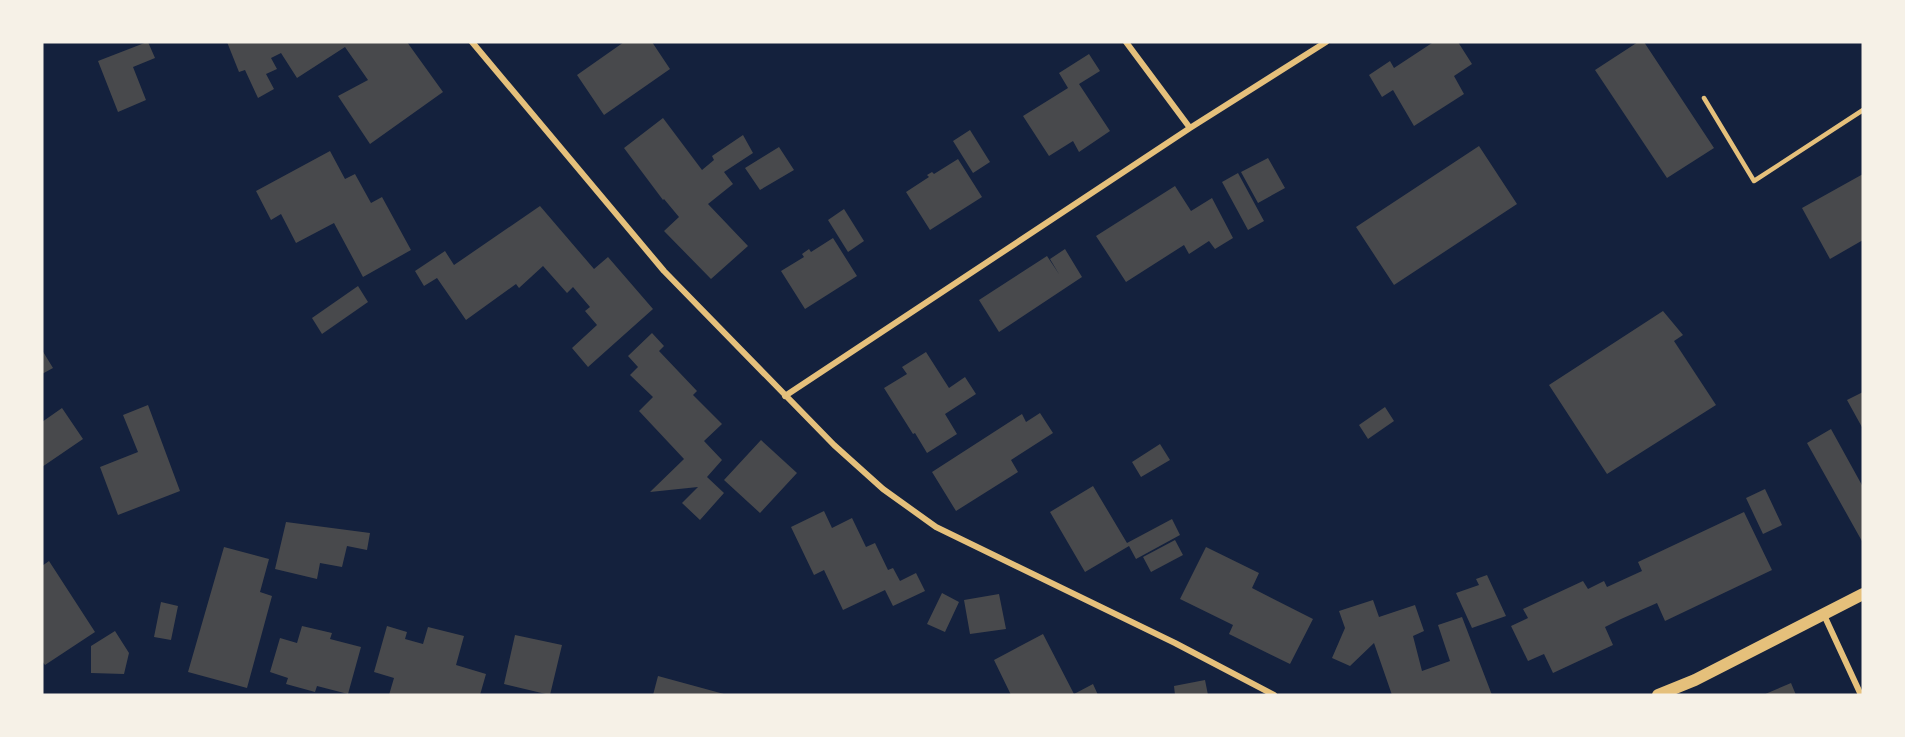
<svg xmlns="http://www.w3.org/2000/svg" width="1905" height="737" font-family="'Roboto Serif',serif">
	<rect width="100%" height="100%" fill="#14213d"/>
	<path fill="#48494c" d="M 147,42 L 148,42 L 155,58 L 133,67 L 146,100 L 118,112 L 98,61 Z
		M 227,42 L 407,42 L 443,92 L 370,144 L 338,96 L 368,80 L 345,47 L 297,78 L 281,53 L 271,58 L 277,69 L 266,74 L 274,89 L 258,98 L 245,70 L 239,72 Z
		M 624,42 L 652,42 L 670,69 L 604,115 L 577,75 Z
		M 1431,42 L 1458,42 L 1472,64 L 1454,76 L 1464,94 L 1414,126 L 1393,90 L 1382,97 L 1369,75 L 1390,61 L 1394,68 L 1432,43 Z
		M 1638,42 L 1644,42 L 1714,148 L 1667,178 L 1595,70 Z
		M 1089,54 L 1100,71 L 1079,84 L 1110,131 L 1079,152 L 1073,141 L 1049,156 L 1023,116 L 1068,88 L 1059,73 Z
		M 663,118 L 702,170 L 714,160 L 712,156 L 743,135 L 753,153 L 724,172 L 733,184 L 708,204 L 748,246 L 711,279 L 664,231 L 679,217 L 664,199 L 663,200 L 624,148 Z
		M 970,130 L 990,162 L 973,173 L 953,141 Z
		M 1479,146 L 1517,204 L 1394,285 L 1356,227 Z
		M 779,147 L 794,170 L 760,190 L 745,168 Z
		M 330,151 L 345,179 L 355,174 L 371,203 L 382,197 L 411,250 L 363,277 L 334,223 L 296,243 L 281,214 L 271,220 L 256,191 Z
		M 1268,158 L 1285,188 L 1258,203 L 1241,172 Z
		M 958,159 L 982,197 L 930,230 L 906,192 L 929,177 L 927,175 L 932,172 L 934,174 Z
		M 1238,173 L 1264,221 L 1248,230 L 1222,182 Z
		M 1863,174 L 1863,240 L 1830,259 L 1802,208 Z
		M 1175,186 L 1191,211 L 1212,198 L 1233,238 L 1215,249 L 1209,241 L 1189,254 L 1184,245 L 1126,282 L 1096,236 Z
		M 540,206 L 594,269 L 608,257 L 653,309 L 588,367 L 572,348 L 597,325 L 585,311 L 590,307 L 573,287 L 567,293 L 543,266 L 519,288 L 516,284 L 466,320 L 437,278 L 424,286 L 415,271 L 445,251 L 454,265 Z
		M 844,209 L 864,241 L 848,252 L 828,220 Z
		M 833,238 L 857,276 L 805,309 L 781,271 L 804,257 L 802,254 L 809,249 L 811,252 Z
		M 1065,249 L 1082,277 L 999,332 L 979,300 L 1047,256 L 1059,274 L 1050,259 Z
		M 358,286 L 368,302 L 322,334 L 312,318 Z
		M 1663,311 L 1683,335 L 1674,341 L 1716,405 L 1607,474 L 1549,385 Z
		M 652,333 L 664,346 L 659,351 L 697,391 L 693,395 L 722,424 L 704,441 L 722,460 L 707,477 L 724,493 L 700,520 L 682,503 L 698,487 L 650,492 L 684,459 L 639,411 L 653,397 L 630,375 L 638,367 L 628,356 Z
		M 42,350 L 53,368 L 42,374 Z
		M 926,352 L 949,388 L 965,377 L 976,394 L 945,414 L 957,434 L 927,453 L 915,433 L 913,434 L 884,388 L 907,374 L 902,367 Z
		M 1863,392 L 1863,429 L 1847,400 Z
		M 148,405 L 180,491 L 118,515 L 100,467 L 138,452 L 123,415 Z
		M 1385,407 L 1394,421 L 1368,439 L 1359,425 Z
		M 62,408 L 83,439 L 42,467 L 42,422 Z
		M 1040,413 L 1053,433 L 1011,460 L 1018,472 L 956,511 L 932,472 L 1022,414 L 1026,422 Z
		M 1831,429 L 1863,487 L 1863,543 L 1807,443 Z
		M 761,440 L 797,473 L 760,513 L 724,480 Z
		M 1160,444 L 1170,460 L 1141,477 L 1132,462 Z
		M 1093,486 L 1127,543 L 1172,519 L 1180,535 L 1136,559 L 1129,546 L 1085,572 L 1050,512 Z
		M 1765,489 L 1782,525 L 1763,534 L 1746,498 Z
		M 824,511 L 832,528 L 852,518 L 866,547 L 875,543 L 888,570 L 893,568 L 900,581 L 916,573 L 925,591 L 893,606 L 885,590 L 843,610 L 824,570 L 814,575 L 791,527 Z
		M 1744,512 L 1772,570 L 1665,621 L 1657,603 L 1621,619 L 1605,627 L 1613,645 L 1553,673 L 1544,654 L 1528,661 L 1511,626 L 1528,618 L 1523,609 L 1583,581 L 1588,589 L 1604,581 L 1607,587 L 1642,571 L 1638,562 Z
		M 286,522 L 370,533 L 367,550 L 347,546 L 342,567 L 320,563 L 317,579 L 275,569 Z
		M 1175,540 L 1183,555 L 1151,572 L 1143,557 Z
		M 224,547 L 269,559 L 260,592 L 272,596 L 247,688 L 188,672 Z
		M 1206,547 L 1259,573 L 1252,588 L 1313,619 L 1290,664 L 1229,634 L 1233,625 L 1180,599 Z
		M 49,561 L 95,632 L 45,665 L 42,661 L 42,566 Z
		M 1487,575 L 1506,616 L 1472,628 L 1456,593 L 1479,585 L 1476,579 Z
		M 942,593 L 959,602 L 945,632 L 927,624 Z
		M 999,594 L 1006,629 L 970,634 L 964,600 Z
		M 1373,600 L 1379,617 L 1415,605 L 1424,631 L 1413,636 L 1422,671 L 1450,661 L 1438,625 L 1462,617 L 1492,695 L 1392,695 L 1374,643 L 1350,666 L 1332,658 L 1345,628 L 1339,611 Z
		M 161,602 L 178,606 L 171,640 L 154,637 Z
		M 302,626 L 332,633 L 330,639 L 361,647 L 348,694 L 317,686 L 315,692 L 286,684 L 288,678 L 270,672 L 280,638 L 297,643 Z
		M 387,626 L 407,632 L 405,639 L 423,644 L 428,627 L 464,636 L 456,665 L 486,674 L 480,695 L 389,695 L 394,678 L 374,672 Z
		M 115,631 L 129,653 L 124,674 L 91,673 L 91,646 Z
		M 1043,634 L 1074,694 L 1093,684 L 1098,695 L 1011,695 L 994,660 Z
		M 515,635 L 562,645 L 550,695 L 504,684 Z
		M 658,676 L 724,694 L 724,695 L 653,695 Z
		M 1205,680 L 1208,695 L 1175,695 L 1174,686 Z
		M 1791,683 L 1796,695 L 1763,695 Z"/>
	<g fill="none" stroke-linecap="round" stroke-linejoin="round">
		<path stroke="#e5c07b" stroke-width="4.5" d="M 1704,98 L 1754,181 L 1863,110"/>
		<path stroke="#e5c07b" stroke-width="6" d="M 472,42 L 664,271 L 834,445 L 883,489 L 936,527 L 1175,643 L 1274,695
			M 1190,128 L 1326,42
			M 785,396 L 1190,128 L 1126,42
			M 1824,615 L 1861,695"/>
		<path stroke="#e5c07b" stroke-width="12" d="M 1658,695 L 1695,680 L 1863,594"/>
	</g>
	<rect width="1905" height="737" fill="none" stroke="#f6f1e7" stroke-width="87"/>
</svg>
